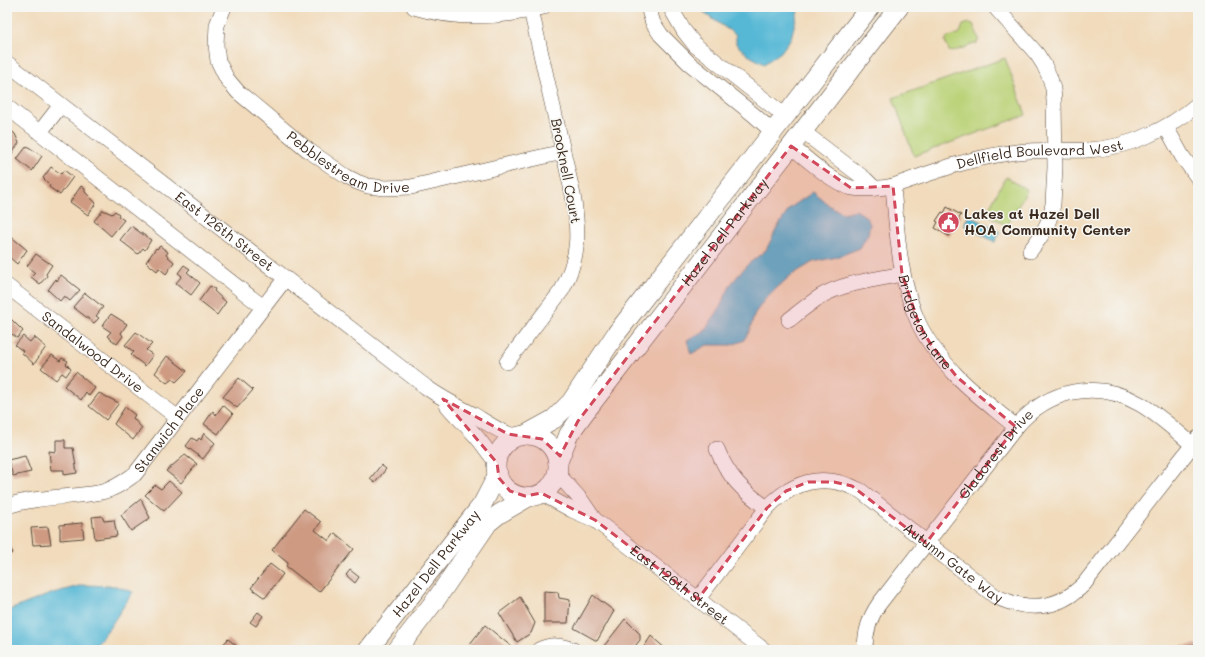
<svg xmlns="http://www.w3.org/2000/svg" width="1205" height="657" font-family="Mali,sans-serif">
	<rect width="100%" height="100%" fill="#f6f6f2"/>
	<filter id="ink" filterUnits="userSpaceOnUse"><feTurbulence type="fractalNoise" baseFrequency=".025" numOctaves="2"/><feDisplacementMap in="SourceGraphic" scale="8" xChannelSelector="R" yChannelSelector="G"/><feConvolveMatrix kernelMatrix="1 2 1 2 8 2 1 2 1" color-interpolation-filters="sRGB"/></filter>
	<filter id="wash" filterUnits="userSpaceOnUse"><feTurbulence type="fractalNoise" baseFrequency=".012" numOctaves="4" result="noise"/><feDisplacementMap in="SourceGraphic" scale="16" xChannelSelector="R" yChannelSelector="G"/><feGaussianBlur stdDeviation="0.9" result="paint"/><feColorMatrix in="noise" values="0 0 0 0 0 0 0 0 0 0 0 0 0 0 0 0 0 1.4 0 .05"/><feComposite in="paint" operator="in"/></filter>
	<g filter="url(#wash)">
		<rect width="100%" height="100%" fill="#f1dbbc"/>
		<path fill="#b9d175" stroke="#7a7e4a" d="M 970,23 L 973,24 L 979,39 L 977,43 L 952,52 L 949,51 L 945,41 L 947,38 L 960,33 L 963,25 Z
			M 1005,58 L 1026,115 L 914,156 L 893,98 Z
			M 1006,177 L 1027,190 L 1007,226 L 986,213 Z"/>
		<path fill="#57b8d5" stroke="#49717a" d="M 702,7 L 799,7 L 791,38 L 781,52 L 764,64 L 748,55 L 736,44 L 736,35 L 704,13 Z
			M 813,192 L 830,206 L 843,213 L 856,210 L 865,216 L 870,224 L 868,234 L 860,248 L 837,257 L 813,262 L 790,276 L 766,298 L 755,313 L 749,332 L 743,341 L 731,345 L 707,345 L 691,354 L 687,340 L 704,331 L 718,311 L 731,284 L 747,265 L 766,250 L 777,228 L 790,208 Z
			M 969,215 L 1000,232 L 995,242 L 964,225 Z
			M 83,585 L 116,586 L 133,592 L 110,627 L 92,650 L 7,650 L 7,611 L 53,593 Z"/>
		<g id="blocks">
			<path fill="#ce9a82" d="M 7,127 L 15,134 L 19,143 L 11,155 L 7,152 Z
				M 27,146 L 42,156 L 32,171 L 17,159 Z
				M 51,167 L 61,174 L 64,170 L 73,177 L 60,195 L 49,187 L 50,185 L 43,178 Z
				M 81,186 L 85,189 L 85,192 L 96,203 L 88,215 L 70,202 Z
				M 947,207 L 961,215 L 949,236 L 935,228 L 938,222 L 936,221 L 942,212 L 944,213 Z
				M 103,210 L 112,214 L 115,211 L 119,214 L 118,216 L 124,220 L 111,236 L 94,221 Z
				M 131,226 L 151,240 L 145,250 L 143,248 L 138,254 L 120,240 Z
				M 9,235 L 27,250 L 17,264 L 7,255 L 7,238 Z
				M 160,246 L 168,252 L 166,255 L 174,262 L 166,274 L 159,268 L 157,271 L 146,262 L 156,248 L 157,249 Z
				M 36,254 L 52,265 L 46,274 L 47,276 L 40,284 L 31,277 L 35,273 L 27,266 Z
				M 184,265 L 190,269 L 187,272 L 200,283 L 191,295 L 176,283 L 182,276 L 178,273 Z
				M 61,275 L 80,290 L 70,301 L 64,296 L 60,301 L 48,290 L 56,279 L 57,281 Z
				M 210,286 L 215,289 L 214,291 L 226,302 L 217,315 L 199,301 Z
				M 85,293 L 103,307 L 96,316 L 99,318 L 94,323 L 73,307 Z
				M 111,314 L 127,324 L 121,333 L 123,336 L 117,344 L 107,336 L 111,332 L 102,326 Z
				M 10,318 L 23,331 L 17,338 L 12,334 L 7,341 L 7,321 Z
				M 136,332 L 152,344 L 146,350 L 153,355 L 145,366 L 131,355 L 134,352 L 125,345 Z
				M 23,336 L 30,342 L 34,337 L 46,347 L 34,364 L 22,353 L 23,351 L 15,345 Z
				M 52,355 L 60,361 L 62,358 L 68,361 L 66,364 L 71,369 L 66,376 L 62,373 L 56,380 L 41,368 Z
				M 167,356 L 187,371 L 176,382 L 172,379 L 167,383 L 155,373 Z
				M 76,372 L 95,388 L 89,396 L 86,392 L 81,400 L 64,386 Z
				M 239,378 L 253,390 L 237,408 L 223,397 Z
				M 99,393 L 119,403 L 106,420 L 89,406 Z
				M 223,405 L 233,414 L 218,434 L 204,424 L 213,411 L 216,415 Z
				M 125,407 L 135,415 L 133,418 L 142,428 L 133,440 L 114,424 Z
				M 204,433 L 215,443 L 203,459 L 186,446 L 192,438 L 197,441 L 199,438 L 201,440 Z
				M 56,440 L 65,440 L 65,448 L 73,448 L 77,473 L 64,475 L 64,470 L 51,470 L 49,451 L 56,452 Z
				M 185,455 L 197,464 L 181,483 L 166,471 Z
				M 25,456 L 31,472 L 13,476 L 8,460 Z
				M 381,465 L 386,469 L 375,483 L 370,479 Z
				M 169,481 L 182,492 L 164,511 L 145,495 L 155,485 L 161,489 Z
				M 141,499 L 150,518 L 131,531 L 121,515 Z
				M 304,509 L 321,522 L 315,530 L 329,541 L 335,533 L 354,549 L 319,592 L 286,566 L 288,563 L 272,550 Z
				M 102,516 L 104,521 L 114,520 L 117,536 L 95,539 L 92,517 Z
				M 82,523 L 84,538 L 60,540 L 60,525 Z
				M 48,527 L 51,544 L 33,545 L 31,528 Z
				M 7,541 L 13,553 L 7,555 Z
				M 270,564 L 283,574 L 265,598 L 251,588 Z
				M 350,570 L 359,577 L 355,583 L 346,575 Z
				M 544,591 L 558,592 L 559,598 L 570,600 L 568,623 L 544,623 Z
				M 593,595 L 614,611 L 597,641 L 574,628 Z
				M 520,597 L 535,623 L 531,633 L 517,642 L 499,613 Z
				M 258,612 L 263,616 L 256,626 L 250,622 Z
				M 625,619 L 640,634 L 640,640 L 632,650 L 609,650 L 604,646 Z
				M 485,625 L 512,647 L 510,650 L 474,650 L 469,645 Z
				M 651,636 L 667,650 L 642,650 Z
				M 228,639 L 237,646 L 234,650 L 225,650 L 221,647 Z
				M 1198,644 L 1198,650 L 1176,650 L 1175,647 Z"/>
		</g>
	</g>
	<g filter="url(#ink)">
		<use href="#blocks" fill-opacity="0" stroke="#564536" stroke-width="1"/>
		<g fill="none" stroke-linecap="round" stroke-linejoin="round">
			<defs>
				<g id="minor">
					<path id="s1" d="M 224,7 L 217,25 L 216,45 L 218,61 L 227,79 L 238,92 L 308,150 L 347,177 L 357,182 L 368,186 L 385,188 L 411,187 L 563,152"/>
					<path d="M 414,7 C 457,20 500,18 543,7"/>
					<path d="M 648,7 L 653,23 L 661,35 L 689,63 L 754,115 L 773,132"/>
					<path d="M 670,7 L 684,31 L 695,45 L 785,116"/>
					<path d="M 995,7 L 1037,54 L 1044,65 L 1050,78 L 1053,89 L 1054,101 L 1055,167 L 1053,204 C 1050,223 1042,236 1030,251"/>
					<path id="s2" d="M 7,63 L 426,387 C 441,398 457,406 474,415 C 489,424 501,433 518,437"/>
					<path d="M 7,107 L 263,307"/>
					<path d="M 1166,127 L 1182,156 L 1198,178"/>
					<path d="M 802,131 L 865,179 L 874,188"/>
					<path d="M 40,132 L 61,105"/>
					<path id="s3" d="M 791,146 C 806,158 834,184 852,188 C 862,190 883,188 893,186 C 933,172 967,159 1009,153 C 1035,149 1061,151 1088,150 C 1128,148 1168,130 1198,104"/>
					<path id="s4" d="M 893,186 C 897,232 899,281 919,324 C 928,343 942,360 956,375 C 974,394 996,410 1016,427"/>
					<path id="s5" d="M 7,286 L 178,418"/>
					<path d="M 789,320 C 799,312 810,303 821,296 C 846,282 875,280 902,274"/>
					<path d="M 507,362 L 562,290 C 580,255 579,233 573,195 L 531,10"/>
					<path d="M 447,405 C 456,416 466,425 475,435 C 483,444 489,454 497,463"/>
					<path d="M 717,449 C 728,477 743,491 767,508"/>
					<path d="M 557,473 L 581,500 L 594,519"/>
					<path id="s6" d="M 541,493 L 572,510 L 595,520 L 764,650"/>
					<path id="s7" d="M 7,506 C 38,496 71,498 102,492 C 115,489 125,481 135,474 L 285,279"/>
					<path id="s8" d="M 698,599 L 767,508 C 794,480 825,472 861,491 L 995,596 C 1027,612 1058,610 1084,584 L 1198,438"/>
					<path d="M 539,650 C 551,644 561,645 573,650"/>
					<path id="s9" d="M 865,650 C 865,633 869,618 879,604 L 1016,427 C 1048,389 1097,379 1140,404 C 1159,415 1176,431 1193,445"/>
				</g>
				<g id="major">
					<path d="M 525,435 L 554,419 L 571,402 L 616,334 L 870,7"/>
					<circle cx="527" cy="466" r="31"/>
					<path id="s10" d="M 558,462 L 569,434 L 585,412 L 899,7"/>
					<path id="s11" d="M 368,650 L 474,515 L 482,505 L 498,474"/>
					<path d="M 397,650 L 437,598 L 488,523 L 499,514 L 530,496"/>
				</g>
			</defs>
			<use href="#minor" stroke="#564536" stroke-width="16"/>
			<use href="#major" stroke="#564536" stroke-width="20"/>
			<use href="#minor" stroke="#fff" stroke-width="15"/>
			<use href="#major" stroke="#fff" stroke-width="19"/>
		</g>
	</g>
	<path fill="#d1495b" fill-opacity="0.2" stroke="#d1495b" stroke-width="3" stroke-dasharray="8 5" stroke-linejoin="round" d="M 791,146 L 851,188 L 893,186 L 902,274 L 919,324 L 930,343 L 957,377 L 1016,427 L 926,543 L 852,486 L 834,482 L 808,482 L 786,491 L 767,508 L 698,599 L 595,520 L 541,493 L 525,496 L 510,491 L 499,478 L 497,463 L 443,399 L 508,434 L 542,439 L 560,456 L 578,421 Z"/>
	<defs>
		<symbol id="civic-disc" viewBox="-11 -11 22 22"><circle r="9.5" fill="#d1495b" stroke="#f6f6f2"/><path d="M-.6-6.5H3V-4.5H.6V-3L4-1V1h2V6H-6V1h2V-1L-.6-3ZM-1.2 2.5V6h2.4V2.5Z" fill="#fff"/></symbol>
	</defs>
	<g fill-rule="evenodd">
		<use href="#civic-disc" x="936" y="210" width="25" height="25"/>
	</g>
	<g text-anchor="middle" stroke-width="3" stroke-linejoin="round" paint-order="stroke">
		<g font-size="14" fill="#3b2a1e" stroke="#f6f6f2">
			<text dy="5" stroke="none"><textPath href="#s3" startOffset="267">Dellfield Boulevard West</textPath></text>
			<text dy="5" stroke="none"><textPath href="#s1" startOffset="227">Pebblestream Drive</textPath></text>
			<text transform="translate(566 171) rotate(79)" y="5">Brooknell Court</text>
			<text dy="5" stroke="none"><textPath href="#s2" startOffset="275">East 126th Street</textPath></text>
			<text dy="5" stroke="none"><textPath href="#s10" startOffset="285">Hazel Dell Parkway</textPath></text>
			<text dy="5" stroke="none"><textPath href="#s4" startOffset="142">Bridgeton Lane</textPath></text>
			<text dy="5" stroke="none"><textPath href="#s5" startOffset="108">Sandalwood Drive</textPath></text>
			<text dy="5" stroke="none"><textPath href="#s7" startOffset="190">Stanwich Place</textPath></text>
			<text dy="5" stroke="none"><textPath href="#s9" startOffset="239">Gladcrest Drive</textPath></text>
			<text dy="5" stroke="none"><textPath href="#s8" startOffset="335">Autumn Gate Way</textPath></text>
			<text dy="5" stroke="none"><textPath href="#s11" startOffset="110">Hazel Dell Parkway</textPath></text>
			<text dy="5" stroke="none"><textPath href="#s6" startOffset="167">East 126th Street</textPath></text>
		</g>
		<g font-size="14" font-weight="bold" fill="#3b2a1e" stroke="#f6f6f2" text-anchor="start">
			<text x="964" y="219">Lakes at Hazel Dell<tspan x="964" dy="16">HOA Community Center</tspan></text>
		</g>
	</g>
	<rect width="1205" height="657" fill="none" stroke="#f6f6f2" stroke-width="24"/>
</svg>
